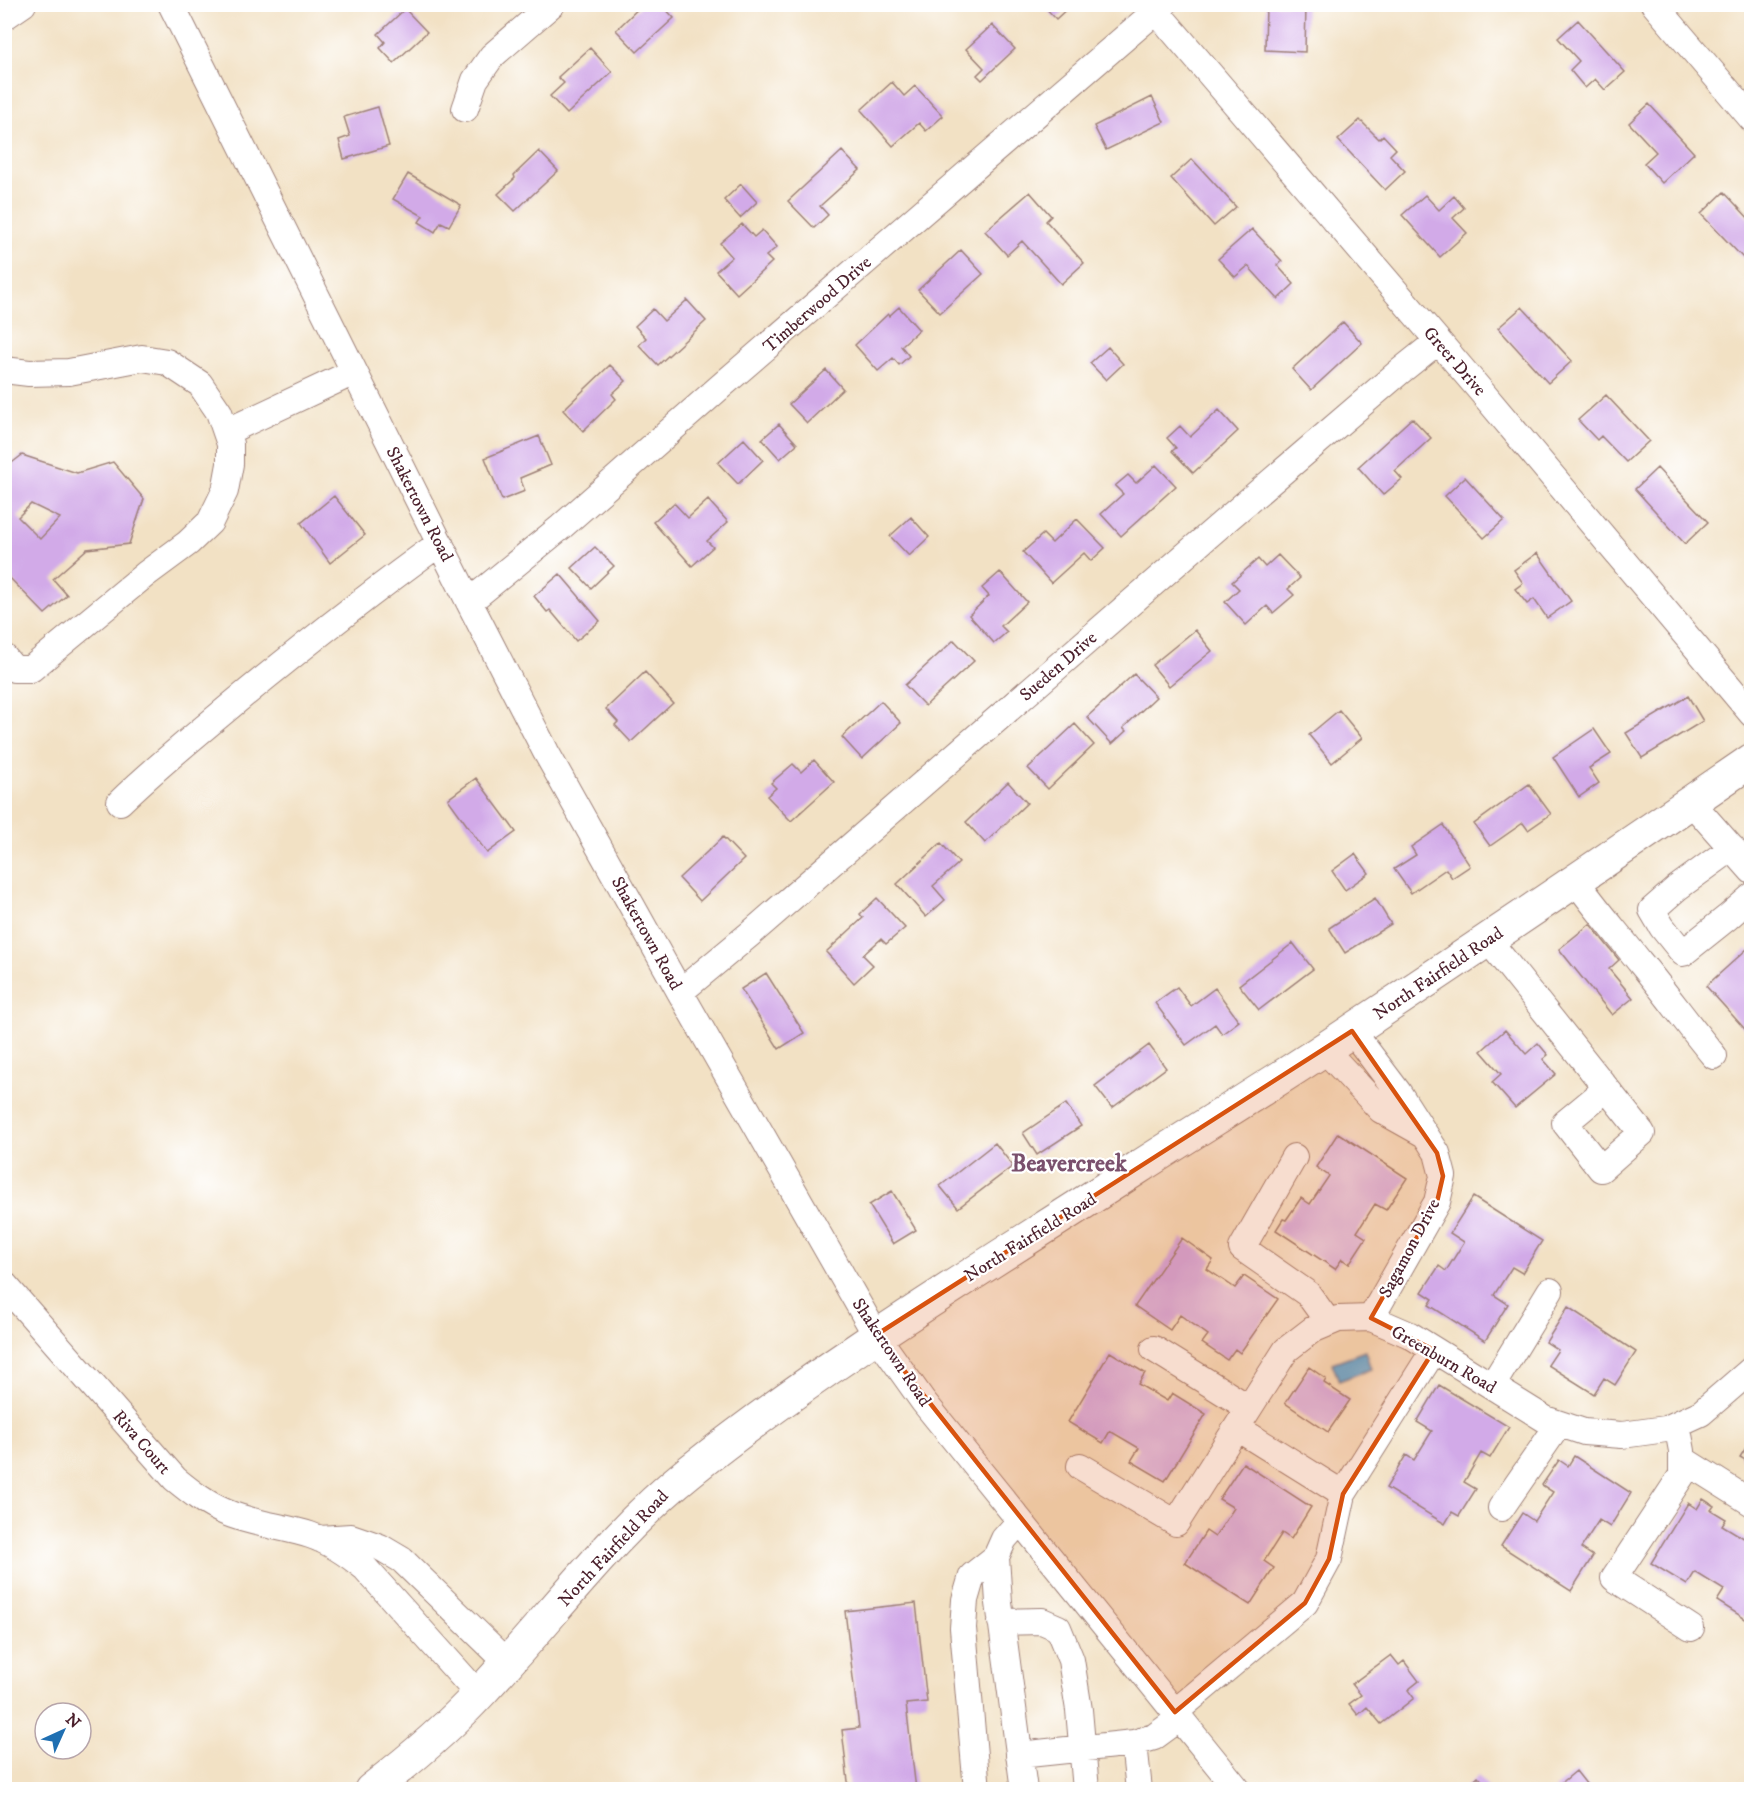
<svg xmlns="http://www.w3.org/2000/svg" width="1756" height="1794" font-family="'IM FELL DW Pica',serif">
	<rect width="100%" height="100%" fill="#fff"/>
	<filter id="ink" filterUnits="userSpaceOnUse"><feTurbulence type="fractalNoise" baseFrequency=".0167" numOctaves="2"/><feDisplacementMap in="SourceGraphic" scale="12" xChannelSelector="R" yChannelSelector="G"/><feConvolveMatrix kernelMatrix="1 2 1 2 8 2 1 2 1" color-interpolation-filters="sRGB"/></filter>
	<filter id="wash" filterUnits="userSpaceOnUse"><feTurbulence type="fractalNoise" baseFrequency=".008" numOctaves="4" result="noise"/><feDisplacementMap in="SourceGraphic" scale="24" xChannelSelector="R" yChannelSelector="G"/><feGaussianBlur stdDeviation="1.35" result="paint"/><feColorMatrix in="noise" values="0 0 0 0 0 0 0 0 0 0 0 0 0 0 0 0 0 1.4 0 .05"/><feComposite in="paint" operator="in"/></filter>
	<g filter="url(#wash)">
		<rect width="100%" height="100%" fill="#f2e1c4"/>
		<path fill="#63afdc" stroke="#566784" stroke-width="1.5" d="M 1365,1351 L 1371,1369 L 1339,1381 L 1332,1363 Z"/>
		<g id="blocks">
			<path fill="#d2aae8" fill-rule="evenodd" d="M 643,4 L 661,4 L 674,18 L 637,52 L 616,30 Z
				M 1042,4 L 1072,4 L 1056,19 Z
				M 1743,4 L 1752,4 L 1752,14 Z
				M 1266,5 L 1306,5 L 1305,52 L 1265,50 Z
				M 405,9 L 427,32 L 394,63 L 380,48 L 385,42 L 378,34 Z
				M 1578,20 L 1625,72 L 1605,90 L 1595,79 L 1585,88 L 1570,70 L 1579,61 L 1558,38 Z
				M 992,25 L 1015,49 L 982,80 L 977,75 L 984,68 L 966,49 Z
				M 590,48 L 612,72 L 567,114 L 550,96 L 564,83 L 558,77 Z
				M 892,82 L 904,96 L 915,86 L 943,116 L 926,131 L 919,123 L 893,146 L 861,110 Z
				M 1152,97 L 1164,122 L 1106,150 L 1094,126 Z
				M 1649,104 L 1694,153 L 1662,183 L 1644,163 L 1656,152 L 1629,123 Z
				M 378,107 L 389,146 L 344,159 L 339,140 L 350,136 L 344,117 Z
				M 1360,120 L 1379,139 L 1383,135 L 1396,149 L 1390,155 L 1405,171 L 1385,190 L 1338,140 Z
				M 539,151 L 558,171 L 515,211 L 498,194 L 515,178 L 514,175 Z
				M 842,151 L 860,170 L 820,206 L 828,215 L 814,228 L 788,201 Z
				M 1192,159 L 1236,207 L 1214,226 L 1171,178 Z
				M 408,174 L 461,205 L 449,226 L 441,222 L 435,232 L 419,222 L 423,216 L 393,199 Z
				M 741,184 L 757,202 L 740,218 L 724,200 Z
				M 1030,192 L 1051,216 L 1046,221 L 1084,263 L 1061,284 L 1022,241 L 1007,255 L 985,231 Z
				M 1724,192 L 1752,222 L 1752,256 L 1746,261 L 1701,214 Z
				M 1425,195 L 1439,210 L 1454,196 L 1464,208 L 1453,218 L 1467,233 L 1440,257 L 1402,215 Z
				M 742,224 L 754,237 L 762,230 L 777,247 L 766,256 L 772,262 L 737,294 L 716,271 L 732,257 L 720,243 Z
				M 1252,229 L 1282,261 L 1277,265 L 1294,284 L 1278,299 L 1248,266 L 1235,277 L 1218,259 Z
				M 961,250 L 983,274 L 940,313 L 918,290 Z
				M 687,300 L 706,321 L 658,365 L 639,345 L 646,338 L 635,326 L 653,309 L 664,321 Z
				M 899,307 L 919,330 L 901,346 L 909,356 L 899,365 L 893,358 L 878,371 L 855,345 L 888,314 L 889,316 Z
				M 1522,307 L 1572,361 L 1548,383 L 1498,328 Z
				M 1343,322 L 1362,343 L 1311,390 L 1292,369 Z
				M 1108,347 L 1123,364 L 1106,380 L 1090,363 Z
				M 610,365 L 626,381 L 612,394 L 616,399 L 583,431 L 563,410 Z
				M 826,370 L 843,389 L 807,423 L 789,404 Z
				M 1606,395 L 1649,441 L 1626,462 L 1601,436 L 1597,440 L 1578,420 Z
				M 1219,410 L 1238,431 L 1193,473 L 1172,451 L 1176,448 L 1167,438 L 1180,426 L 1190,437 Z
				M 1412,418 L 1431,438 L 1395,471 L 1402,479 L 1383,495 L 1358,467 Z
				M 779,424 L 797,444 L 780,459 L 762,439 Z
				M 539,436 L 551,465 L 520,478 L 525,491 L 502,500 L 485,458 Z
				M 744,439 L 763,460 L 738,484 L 718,463 Z
				M 22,455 L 77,473 L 113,462 L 144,499 L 129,544 L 87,549 L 53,579 L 67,595 L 45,614 L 4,572 L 4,469 ZM 31,504 L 60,518 L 40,539 L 18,517 Z
				M 1156,465 L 1176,486 L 1121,536 L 1101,514 L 1123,494 L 1115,486 L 1128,475 L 1136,483 Z
				M 1657,468 L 1708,522 L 1685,544 L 1635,489 Z
				M 1465,477 L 1504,520 L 1484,538 L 1445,496 Z
				M 334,496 L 365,535 L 330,563 L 301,523 Z
				M 708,500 L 728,522 L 707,541 L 713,547 L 692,566 L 653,522 L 674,503 L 688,518 Z
				M 911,517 L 929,537 L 909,556 L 890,536 Z
				M 1077,519 L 1105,548 L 1091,561 L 1084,553 L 1051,583 L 1023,552 L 1043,534 L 1052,543 Z
				M 595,547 L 614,566 L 591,588 L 572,568 Z
				M 1537,553 L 1571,601 L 1547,618 L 1534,599 L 1527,604 L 1515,589 L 1523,583 L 1514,570 Z
				M 1278,555 L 1300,578 L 1288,589 L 1294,595 L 1273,613 L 1267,606 L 1246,625 L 1225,602 L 1239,589 L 1232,582 L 1258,559 L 1265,567 Z
				M 1000,572 L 1027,602 L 1001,626 L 1007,632 L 994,643 L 969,615 L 989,596 L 982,588 Z
				M 560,574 L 600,621 L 576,641 L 550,610 L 547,612 L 534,596 Z
				M 1195,630 L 1212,651 L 1169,686 L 1152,665 Z
				M 954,640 L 974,661 L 925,706 L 905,685 Z
				M 645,672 L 673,703 L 631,742 L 615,725 L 618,722 L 606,709 Z
				M 1134,674 L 1156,697 L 1123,728 L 1126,731 L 1112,744 L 1087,717 Z
				M 1688,696 L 1703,721 L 1642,758 L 1626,733 Z
				M 881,701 L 901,723 L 862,759 L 842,737 Z
				M 1339,710 L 1362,738 L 1332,763 L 1309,735 Z
				M 1075,724 L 1094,745 L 1048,789 L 1028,768 Z
				M 1594,729 L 1611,754 L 1589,768 L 1599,783 L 1579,797 L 1553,757 Z
				M 814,760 L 834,782 L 791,821 L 767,796 L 776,788 L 771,783 L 793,764 L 801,772 Z
				M 476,778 L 516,832 L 487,853 L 448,799 Z
				M 1008,782 L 1027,803 L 985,843 L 966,822 Z
				M 1529,784 L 1551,814 L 1528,830 L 1523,823 L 1490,846 L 1474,824 Z
				M 1443,825 L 1470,866 L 1452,878 L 1446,869 L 1411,893 L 1394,869 L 1416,855 L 1411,847 Z
				M 723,837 L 744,859 L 700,901 L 679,878 Z
				M 941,843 L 959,863 L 933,886 L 945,900 L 926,917 L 897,884 Z
				M 1355,854 L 1369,873 L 1345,890 L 1332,871 Z
				M 877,898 L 905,928 L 886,944 L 881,939 L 863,955 L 873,965 L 854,983 L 826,952 L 863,918 L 860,914 Z
				M 1375,898 L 1391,924 L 1345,953 L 1329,928 Z
				M 1590,924 L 1619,960 L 1609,969 L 1633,998 L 1612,1015 L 1559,949 Z
				M 1293,943 L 1313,969 L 1259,1010 L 1239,985 Z
				M 1747,949 L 1752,955 L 1752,1037 L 1706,986 Z
				M 766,973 L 804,1033 L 779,1049 L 741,989 Z
				M 1177,987 L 1191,1006 L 1215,988 L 1239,1021 L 1222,1034 L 1215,1024 L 1186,1045 L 1155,1003 Z
				M 1505,1030 L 1526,1054 L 1538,1043 L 1548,1055 L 1543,1059 L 1556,1074 L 1515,1108 L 1492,1082 L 1501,1074 L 1481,1051 Z
				M 1149,1045 L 1166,1068 L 1112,1108 L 1095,1086 Z
				M 1066,1104 L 1081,1126 L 1037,1155 L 1023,1133 Z
				M 1338,1133 L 1407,1178 L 1386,1210 L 1375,1204 L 1357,1232 L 1366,1238 L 1349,1264 L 1342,1259 L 1335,1269 L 1276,1230 L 1283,1219 L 1286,1220 L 1301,1198 L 1310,1204 L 1329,1176 L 1316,1167 Z
				M 995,1143 L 1013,1166 L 958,1208 L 940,1186 Z
				M 892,1191 L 916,1230 L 893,1244 L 869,1205 Z
				M 1473,1197 L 1542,1241 L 1522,1273 L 1512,1267 L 1494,1295 L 1508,1304 L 1485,1341 L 1429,1305 L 1433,1299 L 1422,1292 L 1439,1266 L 1446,1271 L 1464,1242 L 1450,1233 Z
				M 1182,1238 L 1213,1260 L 1207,1269 L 1235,1288 L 1244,1276 L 1278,1299 L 1240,1353 L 1235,1349 L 1227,1360 L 1202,1343 L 1208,1335 L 1180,1315 L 1170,1330 L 1135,1306 Z
				M 1568,1307 L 1636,1352 L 1615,1385 L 1604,1378 L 1594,1394 L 1548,1365 L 1558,1350 L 1546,1342 Z
				M 1110,1352 L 1145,1373 L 1138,1384 L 1167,1401 L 1172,1393 L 1206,1414 L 1165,1481 L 1131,1461 L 1139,1448 L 1110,1431 L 1103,1443 L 1068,1422 Z
				M 1309,1367 L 1326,1379 L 1324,1383 L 1350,1400 L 1328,1432 L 1285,1403 Z
				M 1439,1385 L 1509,1427 L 1490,1458 L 1481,1453 L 1464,1482 L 1476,1489 L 1459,1516 L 1452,1512 L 1445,1524 L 1386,1488 L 1406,1455 L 1414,1460 L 1432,1431 L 1417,1422 Z
				M 1752,1438 L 1752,1464 L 1740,1457 Z
				M 1574,1456 L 1631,1493 L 1610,1527 L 1599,1520 L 1581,1548 L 1593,1556 L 1571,1591 L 1501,1546 L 1522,1513 L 1534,1521 L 1553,1492 L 1542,1485 L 1559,1460 L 1568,1466 Z
				M 1243,1463 L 1311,1507 L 1291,1539 L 1282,1533 L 1264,1561 L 1274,1568 L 1250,1605 L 1185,1563 L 1206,1531 L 1215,1537 L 1234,1508 L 1219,1499 Z
				M 1703,1499 L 1714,1506 L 1711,1510 L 1726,1519 L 1722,1525 L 1752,1543 L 1752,1619 L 1750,1622 L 1717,1601 L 1724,1590 L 1695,1572 L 1687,1585 L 1651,1563 L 1688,1503 L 1697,1509 Z
				M 916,1603 L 927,1702 L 906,1704 L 916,1790 L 849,1790 L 842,1730 L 859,1728 L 845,1611 Z
				M 1391,1655 L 1399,1665 L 1404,1661 L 1419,1681 L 1408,1690 L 1414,1698 L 1381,1724 L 1367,1707 L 1358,1715 L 1349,1704 L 1361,1695 L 1352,1684 Z
				M 1576,1771 L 1591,1790 L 1553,1790 Z
				M 1478,1776 L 1490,1790 L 1462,1790 Z"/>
		</g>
	</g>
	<g filter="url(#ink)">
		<use href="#blocks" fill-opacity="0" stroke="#9e8078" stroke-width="1.5"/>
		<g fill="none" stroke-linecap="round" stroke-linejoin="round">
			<defs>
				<path id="minor" d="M 171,4 L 469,602 L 546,752 L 680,992 L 876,1335 L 923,1401 L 1238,1790
					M 1654,4 L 1752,119
					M 1156,11 L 1480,390 L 1752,714
					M 4,17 L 23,4
					M 465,109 L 475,80 L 492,56 L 552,4
					M 4,370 L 29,373 L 69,372 L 142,358 L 167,362 L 200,384 L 219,412 L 230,444 L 230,464 L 225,491 L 210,522 L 188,543 L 146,574 L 31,669 L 14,669 L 4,657
					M 226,432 L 354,372
					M 469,602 L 561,527 L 720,387 L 1164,4
					M 120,802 C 156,767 196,735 234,703 C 301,648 369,594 440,543
					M 1691,802 L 1752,871
					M 1732,848 L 1677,888 L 1652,910 L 1662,927 L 1683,953 L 1728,917 L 1752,896
					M 1576,881 C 1596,909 1618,934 1639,961 C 1665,992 1688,1025 1714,1056
					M 1488,940 L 1642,1133 L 1601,1169 L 1565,1123 L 1606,1089
					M 680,992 L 750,934 L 1225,521 L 1398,373 L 1438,341
					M 1352,1031 L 1398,1092 L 1437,1153 L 1443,1176 L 1437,1202 L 1371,1318
					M 1324,1049 L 1381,1110 L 1422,1133
					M 1294,1157 L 1242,1248 L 1308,1294 L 1329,1323
					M 4,1284 L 175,1479 C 191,1492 206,1504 225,1512 C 252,1524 282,1526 310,1535 C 331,1542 348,1554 365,1568 L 479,1695
					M 1154,1349 L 1249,1408
					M 1492,1386 L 1550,1291
					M 1677,1424 L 1682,1451 L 1682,1475 L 1614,1578 L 1691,1628
					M 1237,1428 L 1343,1494
					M 1682,1459 L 1752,1503
					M 1080,1466 L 1176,1523 L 1286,1350 L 1312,1330 L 1338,1319 L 1371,1318 L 1410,1335 L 1545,1419 L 1584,1432 L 1622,1435 L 1666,1429 L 1701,1413 L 1752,1369
					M 1501,1508 L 1559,1424
					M 1020,1521 L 1004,1539 L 996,1557 L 999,1603 L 1024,1790
					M 320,1539 L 351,1537 L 380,1547 L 402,1560 L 508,1663
					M 1001,1622 L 1042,1621 L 1058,1628 L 1071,1660 L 1079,1710 L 1086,1790
					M 1175,1712 L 1305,1603 L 1329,1559 L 1343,1494 L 1434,1350
					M 1134,1743 L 1139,1790
					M 1019,1755 L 1134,1743 L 1154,1737 L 1180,1718
					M 977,1790 L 963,1628 L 965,1600 L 972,1576 L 996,1557"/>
				<path id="major" d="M 371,1790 C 410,1760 448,1728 481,1692 C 550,1619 611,1534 690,1471 C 831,1359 985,1267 1136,1169 C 1209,1122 1284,1077 1356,1028 C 1488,940 1620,851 1752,760"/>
			</defs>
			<use href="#minor" stroke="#9e8078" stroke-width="28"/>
			<use href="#major" stroke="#9e8078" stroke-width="35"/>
			<use href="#minor" stroke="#fff" stroke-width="26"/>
			<use href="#major" stroke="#fff" stroke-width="33"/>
		</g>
	</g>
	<path fill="#d8530f" fill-opacity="0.2" stroke="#d8530f" stroke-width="4.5" stroke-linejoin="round" d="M 1352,1031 L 1437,1153 L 1443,1176 L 1437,1202 L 1371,1318 L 1434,1350 L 1343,1494 L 1329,1559 L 1305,1603 L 1175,1712 L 876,1335 Z"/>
	<g text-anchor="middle" stroke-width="4.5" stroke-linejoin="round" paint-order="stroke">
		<g font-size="18" fill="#4a1f2b" stroke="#fff">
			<text transform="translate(817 304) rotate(-41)" y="6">Timberwood Drive</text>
			<text transform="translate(1455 361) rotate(49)" y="6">Greer Drive</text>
			<text transform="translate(420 504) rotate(63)" y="6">Shakertown Road</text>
			<text transform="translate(1058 666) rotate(-41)" y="6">Sueden Drive</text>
			<text transform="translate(647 933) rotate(61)" y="6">Shakertown Road</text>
			<text transform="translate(1438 973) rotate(-34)" y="6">North Fairfield Road</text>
			<text transform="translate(1030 1237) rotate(-32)" y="6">North Fairfield Road</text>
			<text transform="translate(1409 1248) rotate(-62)" y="6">Sagamon Drive</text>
			<text transform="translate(892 1352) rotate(56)" y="6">Shakertown Road</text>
			<text transform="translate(1444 1359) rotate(30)" y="6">Greenburn Road</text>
			<text transform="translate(142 1442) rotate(49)" y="6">Riva Court</text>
			<text transform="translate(613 1548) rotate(-47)" y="6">North Fairfield Road</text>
		</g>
		<g font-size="24" font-weight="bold" fill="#7a506d" stroke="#fff">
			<text x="1069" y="1171">Beavercreek</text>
		</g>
	</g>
	<rect width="1756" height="1794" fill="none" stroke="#fff" stroke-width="24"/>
	<g transform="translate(63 1731) rotate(45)"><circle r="28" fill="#ffffff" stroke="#b7a5aa" stroke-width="1.5"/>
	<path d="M0-4.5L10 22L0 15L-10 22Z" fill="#1f6fb2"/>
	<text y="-9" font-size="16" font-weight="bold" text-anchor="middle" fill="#4a1f2b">N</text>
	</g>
</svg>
